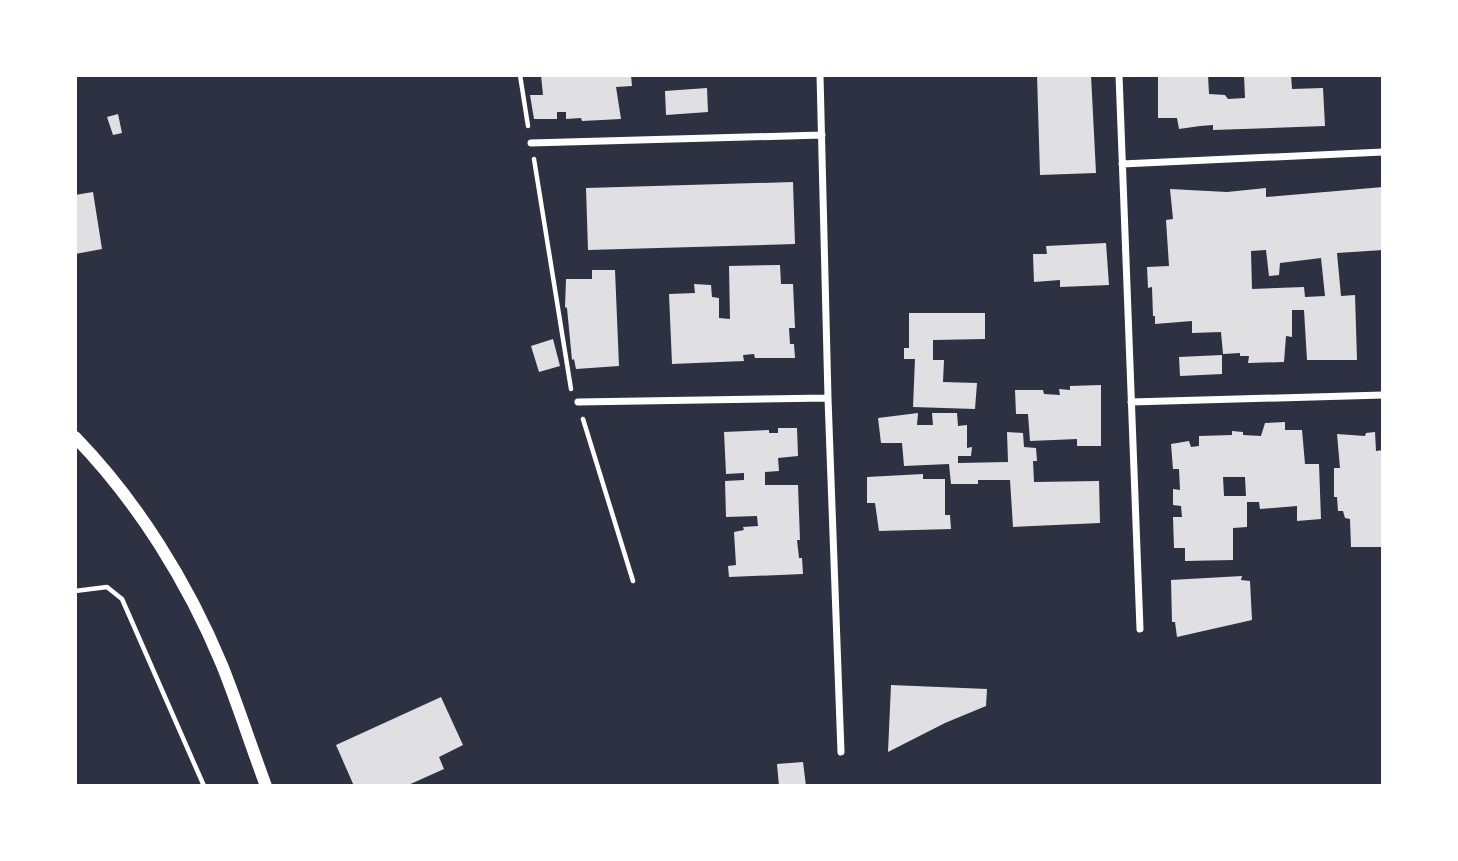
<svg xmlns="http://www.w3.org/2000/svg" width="1458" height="861" font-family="'PT Sans',sans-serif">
	<rect width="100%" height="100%" fill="#2d3142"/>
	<path fill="#e0e0e3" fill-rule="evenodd" d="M 541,75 L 631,75 L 632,86 L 616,87 L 621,119 L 582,121 L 581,118 L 566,119 L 566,112 L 557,112 L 557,119 L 534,119 L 530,95 L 543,95 Z
		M 1037,75 L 1091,75 L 1096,173 L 1040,175 Z
		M 1158,75 L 1208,75 L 1209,94 L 1225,95 L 1228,99 L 1245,98 L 1244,75 L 1291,75 L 1292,89 L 1323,88 L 1325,126 L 1213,130 L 1213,125 L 1200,126 L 1179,129 L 1177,118 L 1158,118 Z
		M 707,88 L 708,112 L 666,115 L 665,91 Z
		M 118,114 L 122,133 L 113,135 L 107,117 Z
		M 793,182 L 795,244 L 588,250 L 586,188 Z
		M 1383,187 L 1383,250 L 1337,253 L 1341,296 L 1355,295 L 1357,360 L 1307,360 L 1304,310 L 1292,310 L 1292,337 L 1286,336 L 1284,362 L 1248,363 L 1249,356 L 1240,356 L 1240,353 L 1223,354 L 1221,332 L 1192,333 L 1192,321 L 1155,324 L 1155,316 L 1153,316 L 1152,287 L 1148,288 L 1147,267 L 1169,266 L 1166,220 L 1173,219 L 1170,189 L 1227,192 L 1266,188 L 1266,197 ZM 1266,250 L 1269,276 L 1279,275 L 1280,263 L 1321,258 L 1325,296 L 1305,297 L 1304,287 L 1252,289 L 1251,251 Z
		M 93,192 L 102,249 L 75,254 L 75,195 Z
		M 1106,243 L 1109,285 L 1060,287 L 1060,280 L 1034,282 L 1033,254 L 1047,254 L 1046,246 Z
		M 780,265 L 781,284 L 793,284 L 795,328 L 789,328 L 790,344 L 794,344 L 795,358 L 755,358 L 754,354 L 743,355 L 744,361 L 672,364 L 669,294 L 695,293 L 694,284 L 711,285 L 712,297 L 719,298 L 719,318 L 730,319 L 729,266 Z
		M 592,270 L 615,270 L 619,366 L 576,369 L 574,359 L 572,360 L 567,308 L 565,307 L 566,279 L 592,279 Z
		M 909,313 L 985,313 L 985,339 L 933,340 L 933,360 L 944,360 L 943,382 L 977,383 L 975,409 L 913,407 L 915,359 L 904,359 L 904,348 L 909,348 Z
		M 553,339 L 560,366 L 539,372 L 531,346 Z
		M 1222,355 L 1222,374 L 1180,376 L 1179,357 Z
		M 1101,385 L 1101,446 L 1077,446 L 1077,439 L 1030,441 L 1028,414 L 1016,414 L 1015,390 L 1043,390 L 1044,394 L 1060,395 L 1059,389 L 1070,390 L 1070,386 Z
		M 918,413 L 917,425 L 933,425 L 932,413 L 957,413 L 958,426 L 967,425 L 967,448 L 972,447 L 971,456 L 958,456 L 958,463 L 1008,462 L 1007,432 L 1023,433 L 1024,447 L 1036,448 L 1037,461 L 1033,461 L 1034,482 L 1099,481 L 1100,523 L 1013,527 L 1010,480 L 978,480 L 978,484 L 951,484 L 949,464 L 904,466 L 902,443 L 881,443 L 878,418 Z
		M 1285,422 L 1285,430 L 1302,430 L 1305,464 L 1319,464 L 1321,519 L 1297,521 L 1297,506 L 1260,509 L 1259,502 L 1247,502 L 1247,527 L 1233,528 L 1233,560 L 1185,561 L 1185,548 L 1174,548 L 1173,517 L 1182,517 L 1181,506 L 1173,505 L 1173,489 L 1180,490 L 1179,469 L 1173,469 L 1171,444 L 1189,441 L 1191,447 L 1199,446 L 1199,436 L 1232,435 L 1232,431 L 1243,432 L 1243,435 L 1261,436 L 1265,423 ZM 1223,477 L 1245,477 L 1246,496 L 1224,496 Z
		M 778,428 L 797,428 L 798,456 L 778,458 L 779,471 L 765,472 L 765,485 L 798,485 L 800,540 L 797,540 L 799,558 L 802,558 L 803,574 L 729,577 L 728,566 L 736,565 L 734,532 L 744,530 L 743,527 L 758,526 L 757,516 L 726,517 L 725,481 L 744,480 L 744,473 L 726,474 L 724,432 L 769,430 L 769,433 L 778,433 Z
		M 1375,432 L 1376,451 L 1383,450 L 1383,547 L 1351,547 L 1350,519 L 1345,518 L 1343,511 L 1338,511 L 1337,497 L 1334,497 L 1334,468 L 1340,468 L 1337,434 L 1365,436 L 1366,433 Z
		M 923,474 L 923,479 L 945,479 L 945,515 L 950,515 L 951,529 L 879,531 L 875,503 L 867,503 L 867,477 Z
		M 1242,576 L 1241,580 L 1250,581 L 1252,620 L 1177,637 L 1175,622 L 1172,622 L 1171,580 Z
		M 891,685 L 987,689 L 986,706 L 945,723 L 888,752 Z
		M 441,697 L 463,745 L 439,757 L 444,769 L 406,786 L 354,786 L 336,745 Z
		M 803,762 L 806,786 L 779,786 L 777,764 Z"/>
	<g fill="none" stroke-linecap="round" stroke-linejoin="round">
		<path stroke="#fff" stroke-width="4.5" d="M 520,75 L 528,126
			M 534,159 L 571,389
			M 583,419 L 633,581
			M 75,591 L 107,587 L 122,599 L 204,786"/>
		<path stroke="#fff" stroke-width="7" d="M 820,75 L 828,398 L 841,752
			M 1119,75 L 1140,629
			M 531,143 L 822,135
			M 1122,164 L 1383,152
			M 578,402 L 828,398
			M 1131,402 L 1383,395"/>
		<path stroke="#fff" stroke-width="12" d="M 75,437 C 138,502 188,583 222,665 C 238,705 251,746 266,786"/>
	</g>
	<rect width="1458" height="861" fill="none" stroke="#ffffff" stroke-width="154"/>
</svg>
